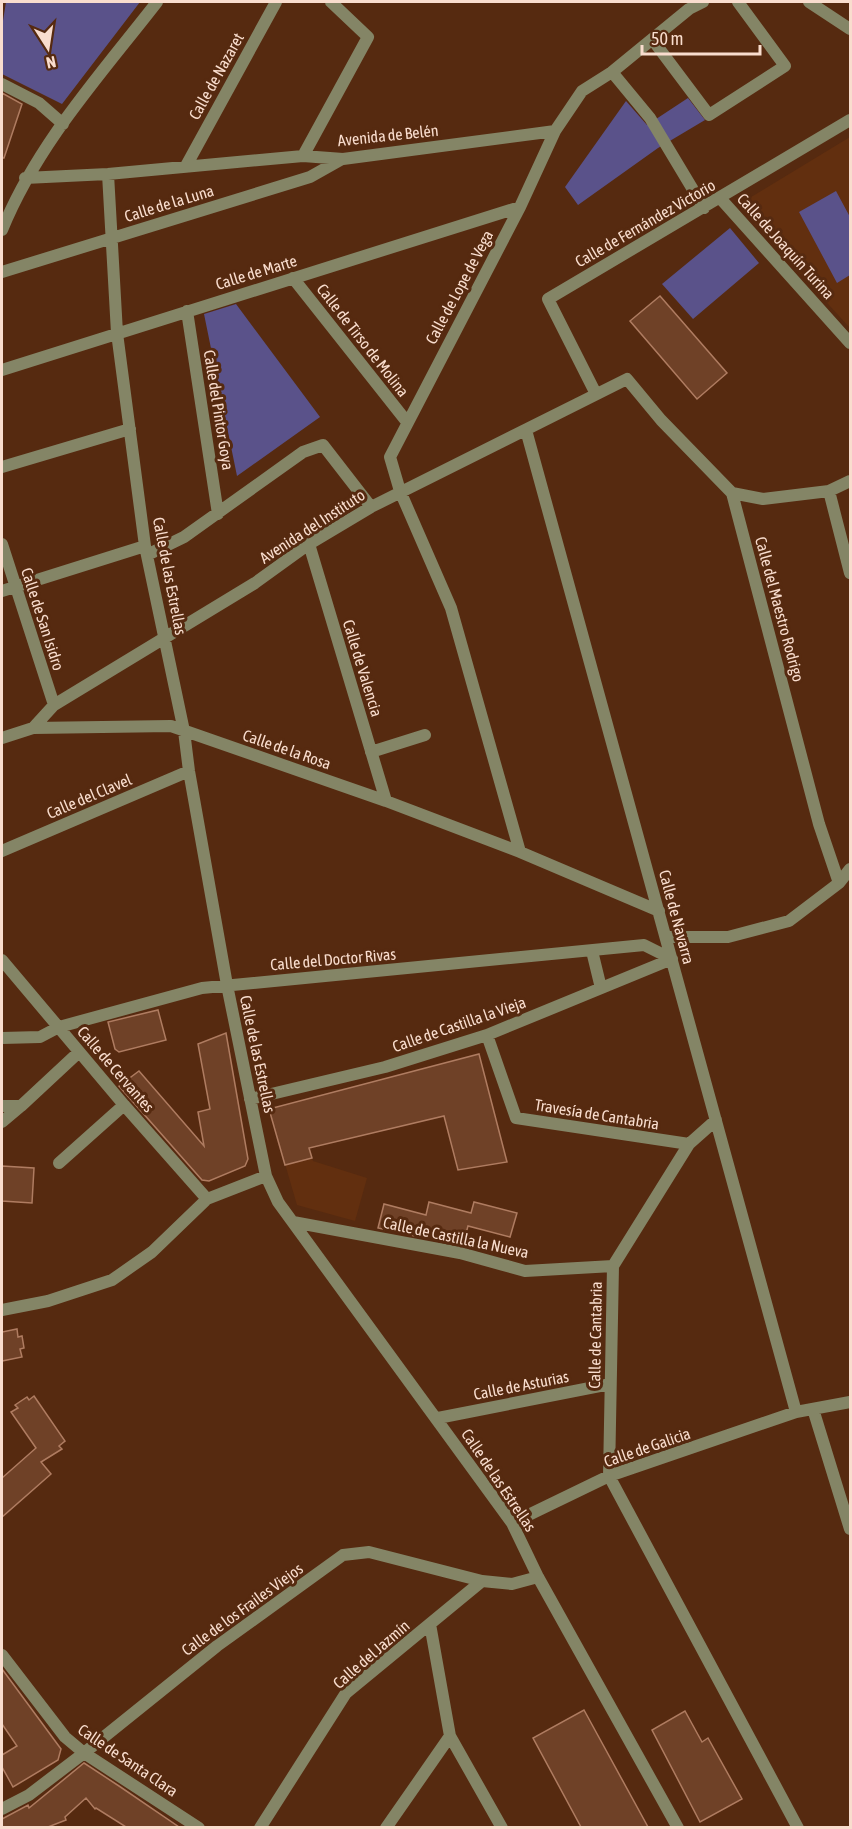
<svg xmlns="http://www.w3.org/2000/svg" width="852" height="1829" font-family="'Asap Condensed',sans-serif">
	<rect width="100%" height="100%" fill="#562a10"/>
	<path fill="#622f0f" d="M 850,137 L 850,328 L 738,205 Z
		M 417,1071 L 309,1148 L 313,1161 L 367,1178 L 355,1221 L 297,1205 L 269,1109 Z"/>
	<path fill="#5a528a" d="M 6,2 L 140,2 L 62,104 L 2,74 L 2,27 Z
		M 688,98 L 705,120 L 658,148 L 578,205 L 565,187 L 626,101 L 647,125 Z
		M 836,191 L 850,217 L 850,275 L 837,283 L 799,212 Z
		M 730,228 L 759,263 L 693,319 L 662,284 Z
		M 236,304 L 320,417 L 237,476 L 204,314 Z"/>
	<path fill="#6f4127" stroke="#af7c61" stroke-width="1.5" d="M 2,93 L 22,104 L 4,158 L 2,158 Z
		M 660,296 L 727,373 L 697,399 L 630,321 Z
		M 158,1010 L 166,1040 L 119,1052 L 115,1049 L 108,1022 Z
		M 226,1033 L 248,1159 L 245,1166 L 209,1181 L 202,1180 L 119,1086 L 139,1071 L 204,1146 L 198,1112 L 210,1109 L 198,1044 Z
		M 479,1054 L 507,1162 L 458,1170 L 444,1116 L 309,1148 L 312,1158 L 285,1165 L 269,1109 Z
		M 2,1166 L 34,1168 L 32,1203 L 2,1201 Z
		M 429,1202 L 471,1213 L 474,1202 L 517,1213 L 510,1237 L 468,1226 L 465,1237 L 423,1227 L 420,1237 L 378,1228 L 384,1204 L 426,1215 Z
		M 17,1329 L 18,1337 L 22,1336 L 24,1348 L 20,1349 L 22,1357 L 2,1361 L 2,1332 Z
		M 34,1396 L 65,1441 L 59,1446 L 62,1449 L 41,1462 L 51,1474 L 2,1517 L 2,1478 L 36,1448 L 11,1412 L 18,1408 L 15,1405 L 27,1397 L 29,1400 Z
		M 2,1669 L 61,1749 L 58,1760 L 13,1787 L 2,1767 L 2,1755 L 17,1746 L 2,1724 Z
		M 584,1710 L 648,1827 L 581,1827 L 533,1738 Z
		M 685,1711 L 702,1742 L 708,1738 L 742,1799 L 700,1822 L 652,1730 Z
		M 84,1763 L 119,1786 L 179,1827 L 126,1827 L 96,1808 L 95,1809 L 86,1798 L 65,1817 L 66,1820 L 48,1827 L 2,1827 L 2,1819 L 28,1805 L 29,1808 Z"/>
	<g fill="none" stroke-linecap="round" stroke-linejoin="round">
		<path stroke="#848566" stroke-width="12" d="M 809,2 L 850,29
			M 652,39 L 709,115 L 785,66 L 738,2
			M 612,72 L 650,118 L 704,208
			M 2,84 L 39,103 L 63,124
			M 303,156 L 368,37 L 331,2
			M 186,166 L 276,2
			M 108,174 L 117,333 L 145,546 L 184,731 L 189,771 L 227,985 L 266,1176 L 278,1202 L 512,1523 L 538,1577 L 678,1828
			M 25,178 L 108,174 L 303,156 L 343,159 L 555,131 L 582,91 L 612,72 L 689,9 L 703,2
			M 720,198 L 850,343
			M 2,230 C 37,144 101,74 157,2
			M 2,272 L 310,177 L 342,159
			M 293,278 L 407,422
			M 187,311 L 218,514
			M 2,370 L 520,207
			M 596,394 L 548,299 L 850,120
			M 526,430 L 796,1412
			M 2,467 L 130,429
			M 829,491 L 850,573
			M 732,493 L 763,499 L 829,491 L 850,481
			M 2,544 L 54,705
			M 309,544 L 386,801
			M 147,555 L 184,537 L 303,452 L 323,445 L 371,507
			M 2,591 L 145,546
			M 33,728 L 54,705 L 255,583 L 309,544 L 371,507 L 627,379 L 661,420 L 732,493 L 819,824 L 839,883
			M 2,738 L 33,728 L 171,726 L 386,801 L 520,852 L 659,911
			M 371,752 L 425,735
			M 2,851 L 189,771
			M 520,852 L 451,608 L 400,491 L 390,457 L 520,207 L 555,131
			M 666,937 L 728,937 L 789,921 L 839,883 L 850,869
			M 592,951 L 601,988
			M 2,960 L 124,1105 L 207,1199
			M 487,1035 L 516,1118 L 689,1144
			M 2,1038 L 40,1037 L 59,1027 L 202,988 L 644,945 L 672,959
			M 250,1099 L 385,1067 L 487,1035 L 672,959
			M 2,1106 L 21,1106 L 79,1052
			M 716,1120 L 689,1144 L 613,1266 L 609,1476 L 798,1828
			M 2,1122 L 21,1106
			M 59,1163 L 124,1105
			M 293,1222 L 460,1253 L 525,1271 L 613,1266
			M 2,1310 L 48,1301 L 112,1280 L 152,1252 L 207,1199 L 266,1176
			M 813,1409 L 850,1529
			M 438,1418 L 610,1384
			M 512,1523 L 609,1476 L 796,1412 L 850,1402
			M 430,1624 L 450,1736 L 502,1828
			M 2,1655 L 65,1737 L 84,1753 L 199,1828
			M 2,1809 L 29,1795 L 84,1753 L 217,1646 L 343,1555 L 369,1552 L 482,1581 L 512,1584 L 538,1577
			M 260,1828 L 346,1693 L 482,1581
			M 386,1828 L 450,1736"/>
	</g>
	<g text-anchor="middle" stroke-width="6" stroke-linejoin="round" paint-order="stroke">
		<g font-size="16" fill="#f9ddce" stroke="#562a10">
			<text transform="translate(216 76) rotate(-61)" y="6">Calle de Nazaret</text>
			<text transform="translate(388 135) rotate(-6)" y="6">Avenida de Belén</text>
			<text transform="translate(169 203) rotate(-17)" y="6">Calle de la Luna</text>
			<text transform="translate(645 223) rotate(-30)" y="6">Calle de Fernández Victorio</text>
			<text transform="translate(786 246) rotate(48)" y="6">Calle de Joaquín Turina</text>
			<text transform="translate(256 272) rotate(-17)" y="6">Calle de Marte</text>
			<text transform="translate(459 287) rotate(-62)" y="6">Calle de Lope de Vega</text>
			<text transform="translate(363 340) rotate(52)" y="6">Calle de Tirso de Molina</text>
			<text transform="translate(219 410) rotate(81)" y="6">Calle del Pintor Goya</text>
			<text transform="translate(312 526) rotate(-33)" y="6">Avenida del Instituto</text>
			<text transform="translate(170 576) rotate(79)" y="6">Calle de las Estrellas</text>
			<text transform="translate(780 609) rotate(75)" y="6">Calle del Maestro Rodrigo</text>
			<text transform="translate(43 619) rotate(72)" y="6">Calle de San Isidro</text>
			<text transform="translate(363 668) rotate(73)" y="6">Calle de Valencia</text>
			<text transform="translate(287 749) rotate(19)" y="6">Calle de la Rosa</text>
			<text transform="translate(89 796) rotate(-23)" y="6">Calle del Clavel</text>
			<text transform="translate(677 917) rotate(75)" y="6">Calle de Navarra</text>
			<text transform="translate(333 959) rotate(-5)" y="6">Calle del Doctor Rivas</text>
			<text transform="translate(459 1024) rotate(-19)" y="6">Calle de Castilla la Vieja</text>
			<text transform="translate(258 1054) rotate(78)" y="6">Calle de las Estrellas</text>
			<text transform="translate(116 1069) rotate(49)" y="6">Calle de Cervantes</text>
			<text transform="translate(597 1114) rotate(9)" y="6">Travesía de Cantabria</text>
			<text transform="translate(456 1237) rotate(12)" y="6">Calle de Castilla la Nueva</text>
			<text transform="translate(595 1335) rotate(-89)" y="6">Calle de Cantabria</text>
			<text transform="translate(521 1385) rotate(-11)" y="6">Calle de Asturias</text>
			<text transform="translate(647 1447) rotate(-19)" y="6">Calle de Galicia</text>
			<text transform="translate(499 1480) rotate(56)" y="6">Calle de las Estrellas</text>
			<text transform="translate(242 1609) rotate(-36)" y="6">Calle de los Frailes Viejos</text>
			<text transform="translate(371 1654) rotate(-41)" y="6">Calle del Jazmín</text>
			<text transform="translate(128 1760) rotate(34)" y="6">Calle de Santa Clara</text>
		</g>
	</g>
	<rect width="852" height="1829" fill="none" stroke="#f9ddce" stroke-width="6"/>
	<g transform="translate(48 48) rotate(168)" stroke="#562a10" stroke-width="4.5" paint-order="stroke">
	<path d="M0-4.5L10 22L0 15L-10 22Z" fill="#f9ddce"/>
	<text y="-9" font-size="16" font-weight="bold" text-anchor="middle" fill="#f9ddce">N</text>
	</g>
	<path d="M642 45v9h118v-9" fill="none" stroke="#f9ddce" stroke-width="3"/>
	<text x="651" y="45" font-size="18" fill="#f9ddce" stroke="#562a10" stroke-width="4.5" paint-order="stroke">50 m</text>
</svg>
